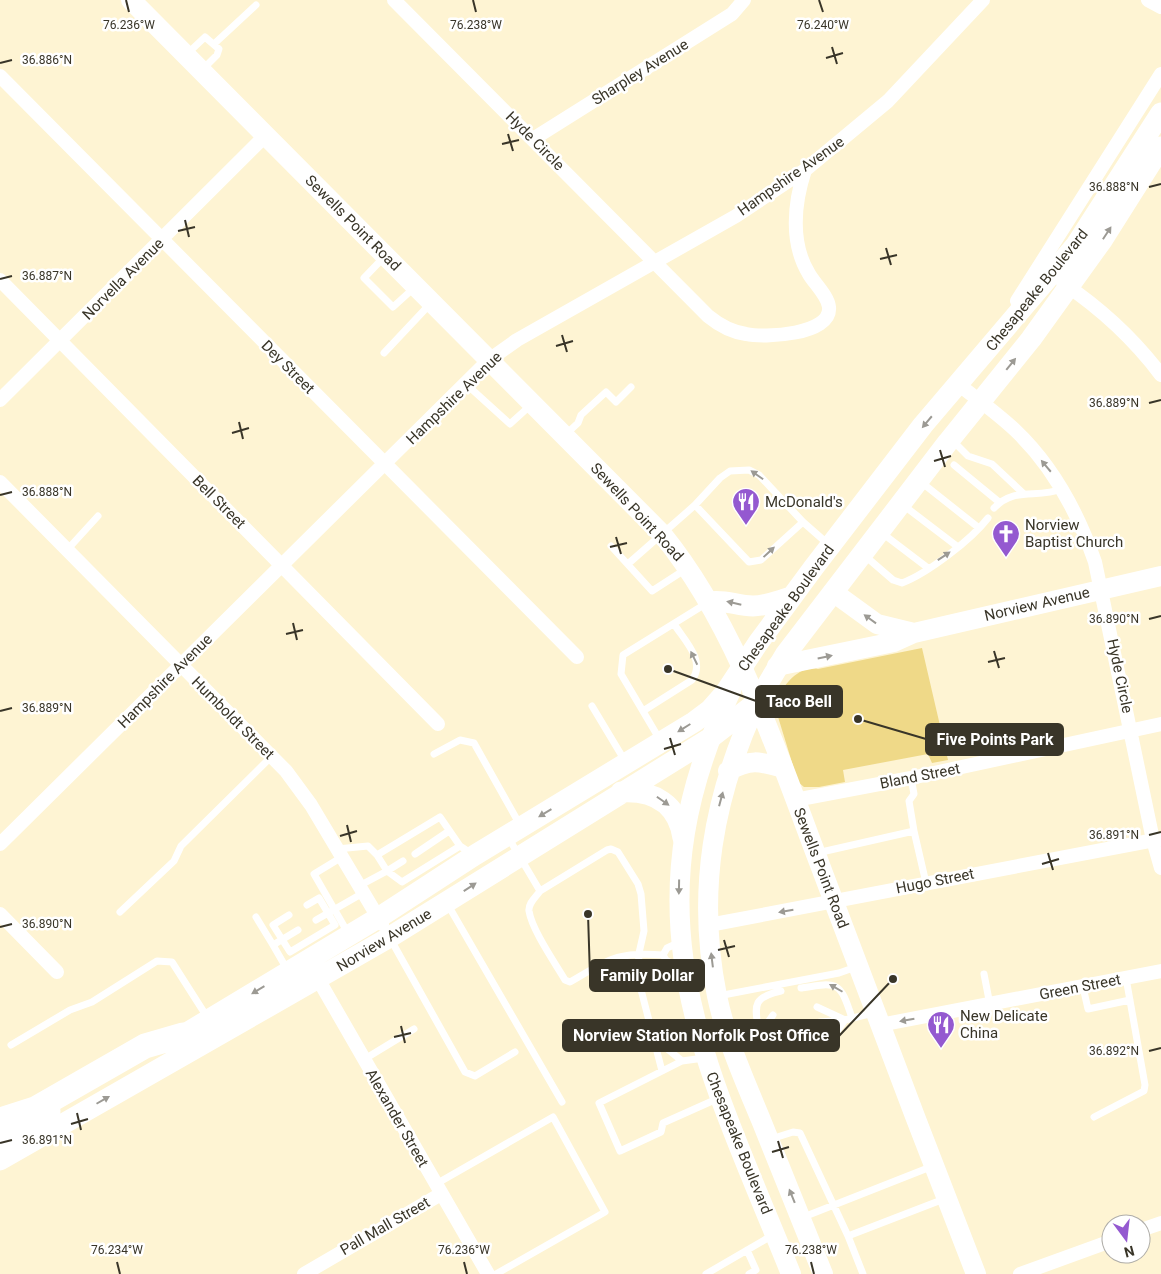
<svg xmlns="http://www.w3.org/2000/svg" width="1161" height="1274" font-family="Roboto,sans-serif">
	<rect width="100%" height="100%" fill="#fef4d3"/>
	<path fill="#efd988" d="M 922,648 L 948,760 L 932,763 L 928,754 L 843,770 L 845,782 L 819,787 L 804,787 L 798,782 L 775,707 C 780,688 797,665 818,669 Z"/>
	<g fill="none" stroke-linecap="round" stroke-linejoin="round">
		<path stroke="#fff" stroke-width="7" d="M 214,44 L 256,5
			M 188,53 L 205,37 L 219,49 L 217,55 L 202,70
			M 385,256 L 364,278 L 393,307 L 415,287
			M 384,353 L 431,303
			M 466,384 L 510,424 L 532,404
			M 565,435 L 578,423 L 581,415 L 606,392 L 616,402 L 631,387
			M 953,441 L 968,456 L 992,464 L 1024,494
			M 954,465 L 999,502
			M 921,482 L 979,528
			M 903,505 L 958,547
			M 994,508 C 1015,486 1036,499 1062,489
			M 803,522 L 761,560 L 749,562 L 695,505 L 720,478 L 730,471 L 749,470 L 759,475 L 803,522 L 828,544
			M 882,533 L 928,568
			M 611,546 L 652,591 L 686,569
			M 67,550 L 98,516
			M 864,555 L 893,580 L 902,583 C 928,573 971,540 988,518
			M 629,563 L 695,505
			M 592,706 L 625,761
			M 643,711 L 692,680 C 706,661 685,641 674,624
			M 660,740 L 621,674 L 623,655 L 707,603
			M 434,754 L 460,740 L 474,743 L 520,825
			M 911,778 L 914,794 L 909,801 L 914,831
			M 508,837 L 540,891 L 607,850 L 611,849 L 618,852 L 638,884 L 641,894 L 644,931 L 639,953 L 638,978 L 662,1071
			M 337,849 L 368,846 L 377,855
			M 817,853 L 914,831 L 926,883
			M 415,854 L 449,831
			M 342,857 L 314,874 L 348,933
			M 403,861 L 387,871 L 377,855 L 440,817 L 460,846 L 472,854
			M 359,886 L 387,871 L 402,882 L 460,846
			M 540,891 C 536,897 528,903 529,911 C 532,930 555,963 565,980 L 570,982 C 608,960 617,951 663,955
			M 448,905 L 562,1102
			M 120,912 L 174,861 L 181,846 L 271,757
			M 289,915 L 273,925 L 290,952 L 335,925 L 319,898 L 307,905
			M 256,917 L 273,945
			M 316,920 L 363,893
			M 391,940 L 465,1072 L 475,1076 L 515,1052
			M 680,942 L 667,948 L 663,955 L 666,960 L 682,970
			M 288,971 L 273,945 L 298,930
			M 984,974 L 990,1005
			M 1083,987 L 1088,1009 L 1130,1000
			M 801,988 C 838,982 840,981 852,1018
			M 718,996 L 839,973 L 856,967
			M 817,1007 L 845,1020 L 820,1022
			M 759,1035 C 756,1008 749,998 781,991
			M 759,1035 L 773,1015
			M 759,1035 L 776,1031
			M 657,1044 L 664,1046 L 682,1061
			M 11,1045 L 70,1010 L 92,1002 L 157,961 L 172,962 L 207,1017
			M 734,1045 L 759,1035 L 775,1048 L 833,1037 L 845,1020 L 873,1013
			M 704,1058 L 682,1061 L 599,1103 L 620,1151 L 661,1132 L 663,1123 L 719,1098
			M 363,1060 L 414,1029
			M 1094,1117 L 1144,1091 L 1145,1085 L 1126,978
			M 771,1139 L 793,1132 L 800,1133 L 848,1236
			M 436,1184 L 553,1117 L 605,1212 L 496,1274
			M 801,1218 L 933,1166
			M 747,1250 L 756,1270 L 749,1274
			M 706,1274 L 773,1235
			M 863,1274 L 848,1236 L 944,1199"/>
		<path stroke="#fff" stroke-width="14" d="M 394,0 L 708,316 C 719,325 732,332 746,334 C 764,338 832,335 829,307 C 828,296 814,283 809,274 C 790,243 794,203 805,170
			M 1148,0 L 1161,7
			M 0,76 L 577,657
			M 533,139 L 732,14 L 744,0
			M 0,280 L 438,724
			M 1063,283 C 1100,308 1134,339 1161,375
			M 1017,301 L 1161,74
			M 958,384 C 977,399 997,413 1015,430 C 1053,466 1078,513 1095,562 L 1153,840 L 1161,868
			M 0,400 L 266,135
			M 0,482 L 286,771 L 311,805 L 382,924
			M 795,800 L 911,778 L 1161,724
			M 0,844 L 489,360 L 517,340 L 736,216 L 805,170 L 888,101 L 983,0
			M 0,914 L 57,972
			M 709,925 L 1160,839
			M 314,972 L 488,1274
			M 880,1025 L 1161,971
			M 1141,1230 L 1161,1223
			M 304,1274 L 441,1194
			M 1020,1274 L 1111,1241"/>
		<path stroke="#fff" stroke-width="20" d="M 131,0 L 662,534 C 737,626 778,755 820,865 C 871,1002 923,1138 976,1274
			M 833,592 L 877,624 L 914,633
			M 777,666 L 894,642 L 914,633 L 1161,576
			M 731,691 C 623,919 705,1060 791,1274
			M 757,702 C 713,797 696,892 717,996 C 726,1039 744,1079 761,1120 C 782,1171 802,1223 823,1274
			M 728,771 C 750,759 759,761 783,768"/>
		<path stroke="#fff" stroke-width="21" d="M 709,602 C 725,599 737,606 753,606 C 766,606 780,600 792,597
			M 621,792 C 654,790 678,804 683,838
			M 170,1043 L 378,918 L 475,855 L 694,722 L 710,710 L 725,693 L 758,643 L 814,567 L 923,425 L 1076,245 L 1161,113
			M 0,1139 L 50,1111
			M 0,1160 L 390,937 L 709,739 L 757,702 L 785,655 L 948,442 L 1031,339 L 1103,239 L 1161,147"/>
		<path stroke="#fff" stroke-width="25" d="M 0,1120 L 35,1109 L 145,1046 L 183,1035"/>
	</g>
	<defs><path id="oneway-solid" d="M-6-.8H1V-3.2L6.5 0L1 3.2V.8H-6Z" transform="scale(1.25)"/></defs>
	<g fill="#9c9a94">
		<use href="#oneway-solid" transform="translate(1107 233) rotate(-57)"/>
		<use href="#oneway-solid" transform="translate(1011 364) rotate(-51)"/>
		<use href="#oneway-solid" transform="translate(927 422) rotate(130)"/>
		<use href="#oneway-solid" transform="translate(1046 466) rotate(-130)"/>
		<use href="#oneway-solid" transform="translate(757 475) rotate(-145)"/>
		<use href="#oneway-solid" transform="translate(769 552) rotate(-43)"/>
		<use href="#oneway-solid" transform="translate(944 556) rotate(-34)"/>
		<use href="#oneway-solid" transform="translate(734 603) rotate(-167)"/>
		<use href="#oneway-solid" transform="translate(870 619) rotate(-144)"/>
		<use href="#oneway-solid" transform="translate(825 657) rotate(-12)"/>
		<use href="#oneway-solid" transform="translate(694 658) rotate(-116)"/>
		<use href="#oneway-solid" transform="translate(684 728) rotate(148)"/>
		<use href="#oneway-solid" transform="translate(721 799) rotate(-75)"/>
		<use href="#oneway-solid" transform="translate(663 801) rotate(35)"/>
		<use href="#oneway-solid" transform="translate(545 813) rotate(149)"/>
		<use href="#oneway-solid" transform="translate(470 887) rotate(-33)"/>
		<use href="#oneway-solid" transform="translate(679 887) rotate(91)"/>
		<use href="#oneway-solid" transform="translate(786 911) rotate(170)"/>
		<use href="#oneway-solid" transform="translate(712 960) rotate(-97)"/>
		<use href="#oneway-solid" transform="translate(836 988) rotate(-150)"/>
		<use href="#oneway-solid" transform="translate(258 990) rotate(149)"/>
		<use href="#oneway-solid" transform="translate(907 1020) rotate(170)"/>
		<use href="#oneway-solid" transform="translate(103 1100) rotate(-30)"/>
		<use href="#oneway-solid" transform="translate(792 1196) rotate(-112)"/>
	</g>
	<path fill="none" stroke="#393528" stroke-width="2" d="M 126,0 L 129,12M 473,0 L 476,12M 819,0 L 823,12M 832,47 L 837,64M 826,58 L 843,53M 0,63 L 12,60M 508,134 L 513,151M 502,144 L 519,140M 1149,187 L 1161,184M 185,220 L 189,237M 178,231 L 195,227M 886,248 L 891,265M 880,259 L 897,255M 0,279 L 12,276M 562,335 L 567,352M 556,346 L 573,341M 1149,403 L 1161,400M 239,422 L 243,439M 232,433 L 249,428M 940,450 L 945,467M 934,461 L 951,456M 0,495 L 12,492M 616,537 L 621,554M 610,547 L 627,543M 1149,619 L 1161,616M 293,623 L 297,640M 286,634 L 303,630M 994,651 L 999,668M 988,662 L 1005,658M 0,711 L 12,708M 670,738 L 675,755M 664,749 L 681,744M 347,825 L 351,842M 1149,835 L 1161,832M 340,836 L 357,831M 1048,853 L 1053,870M 1042,864 L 1059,859M 0,927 L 12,924M 724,940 L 729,957M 718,950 L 735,946M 401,1026 L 405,1043M 394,1037 L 411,1033M 1149,1051 L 1161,1048M 77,1113 L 81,1130M 71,1124 L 88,1119M 778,1141 L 783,1158M 0,1143 L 12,1140M 772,1152 L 789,1147M 117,1262 L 120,1274M 464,1262 L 467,1274M 811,1262 L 814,1274"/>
	<defs>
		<symbol id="restaurant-pin" viewBox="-11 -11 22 30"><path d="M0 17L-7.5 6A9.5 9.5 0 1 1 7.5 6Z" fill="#9459d0" stroke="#fff"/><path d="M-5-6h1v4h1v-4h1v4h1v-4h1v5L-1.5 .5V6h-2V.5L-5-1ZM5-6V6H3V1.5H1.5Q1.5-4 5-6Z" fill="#fff"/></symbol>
		<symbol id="church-pin" viewBox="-11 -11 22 30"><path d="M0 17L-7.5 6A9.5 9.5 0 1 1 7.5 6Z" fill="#9459d0" stroke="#fff"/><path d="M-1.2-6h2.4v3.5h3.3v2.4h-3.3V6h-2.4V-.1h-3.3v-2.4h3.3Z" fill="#fff"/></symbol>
	</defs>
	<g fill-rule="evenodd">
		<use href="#restaurant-pin" x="730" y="486" width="32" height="43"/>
		<use href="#church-pin" x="990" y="518" width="32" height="43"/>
		<use href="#restaurant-pin" x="925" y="1009" width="32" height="43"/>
	</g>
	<g text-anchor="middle" stroke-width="5" stroke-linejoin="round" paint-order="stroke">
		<g font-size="15" fill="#393528" stroke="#fff">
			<text transform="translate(640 72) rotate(-32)" y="5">Sharpley Avenue</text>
			<text transform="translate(535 141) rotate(45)" y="5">Hyde Circle</text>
			<text transform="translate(791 176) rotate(-35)" y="5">Hampshire Avenue</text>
			<text transform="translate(353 223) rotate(45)" y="5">Sewells Point Road</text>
			<text transform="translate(123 279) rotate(-45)" y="5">Norvella Avenue</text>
			<text transform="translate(1037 290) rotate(-51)" y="5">Chesapeake Boulevard</text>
			<text transform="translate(288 367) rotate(45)" y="5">Dey Street</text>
			<text transform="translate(454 398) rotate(-44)" y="5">Hampshire Avenue</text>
			<text transform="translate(219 502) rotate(45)" y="5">Bell Street</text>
			<text transform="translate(637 512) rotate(47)" y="5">Sewells Point Road</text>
			<text transform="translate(1037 604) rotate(-13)" y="5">Norview Avenue</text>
			<text transform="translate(786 608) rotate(-54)" y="5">Chesapeake Boulevard</text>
			<text transform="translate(1120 676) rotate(78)" y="5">Hyde Circle</text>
			<text transform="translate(165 681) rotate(-45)" y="5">Hampshire Avenue</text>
			<text transform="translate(233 718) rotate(45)" y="5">Humboldt Street</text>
			<text transform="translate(920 776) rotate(-11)" y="5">Bland Street</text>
			<text transform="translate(821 868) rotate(69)" y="5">Sewells Point Road</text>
			<text transform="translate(935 881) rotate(-11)" y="5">Hugo Street</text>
			<text transform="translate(384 940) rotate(-31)" y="5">Norview Avenue</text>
			<text transform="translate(1080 987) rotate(-11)" y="5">Green Street</text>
			<text transform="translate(397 1118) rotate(60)" y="5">Alexander Street</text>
			<text transform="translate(739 1143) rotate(68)" y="5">Chesapeake Boulevard</text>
			<text transform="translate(385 1226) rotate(-30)" y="5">Pall Mall Street</text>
		</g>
		<g font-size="15" fill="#393528" stroke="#fff" text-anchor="start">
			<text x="765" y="507">McDonald's</text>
			<text x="1025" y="530">Norview<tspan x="1025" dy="17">Baptist Church</tspan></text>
			<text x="960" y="1021">New Delicate<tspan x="960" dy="17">China</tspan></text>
		</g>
	</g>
	<g font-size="12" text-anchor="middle" fill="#393528" stroke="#fff" stroke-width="5" stroke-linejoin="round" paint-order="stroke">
		<text x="129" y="29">76.236°W</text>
		<text x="476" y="29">76.238°W</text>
		<text x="823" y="29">76.240°W</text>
		<text x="47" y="64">36.886°N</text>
		<text x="1114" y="191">36.888°N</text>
		<text x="47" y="280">36.887°N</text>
		<text x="1114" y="407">36.889°N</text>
		<text x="47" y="496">36.888°N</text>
		<text x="1114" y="623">36.890°N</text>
		<text x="47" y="712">36.889°N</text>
		<text x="1114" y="839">36.891°N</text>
		<text x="47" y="928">36.890°N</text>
		<text x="1114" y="1055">36.892°N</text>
		<text x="47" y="1144">36.891°N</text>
		<text x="117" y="1254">76.234°W</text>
		<text x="464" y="1254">76.236°W</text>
		<text x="811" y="1254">76.238°W</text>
	</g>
	<path fill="none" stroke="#393528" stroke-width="2" d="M668 669L756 701M858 719L926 739M588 914L590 976M893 979L839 1036"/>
	<g fill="#393528" stroke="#fff" stroke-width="2">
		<circle cx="668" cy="669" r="5"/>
		<circle cx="858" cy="719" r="5"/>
		<circle cx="588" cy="914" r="5"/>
		<circle cx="893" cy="979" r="5"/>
	</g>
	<g fill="#393528" stroke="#393528" stroke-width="2">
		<rect x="756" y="686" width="86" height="31" rx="5"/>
		<rect x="926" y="724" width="137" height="31" rx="5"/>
		<rect x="590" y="960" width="114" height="31" rx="5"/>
		<rect x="563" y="1020" width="276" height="31" rx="5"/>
	</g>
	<g font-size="16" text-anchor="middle" font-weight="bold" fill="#fff">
		<text x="799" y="707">Taco Bell</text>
		<text x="995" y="745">Five Points Park</text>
		<text x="647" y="981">Family Dollar</text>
		<text x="701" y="1041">Norview Station Norfolk Post Office</text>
	</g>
	<g transform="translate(1126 1239) rotate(165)"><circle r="24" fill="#ffffff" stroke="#b0aea9"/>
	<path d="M0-4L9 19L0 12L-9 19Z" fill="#9459d0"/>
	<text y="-8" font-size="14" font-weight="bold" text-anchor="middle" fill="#393528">N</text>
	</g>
</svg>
